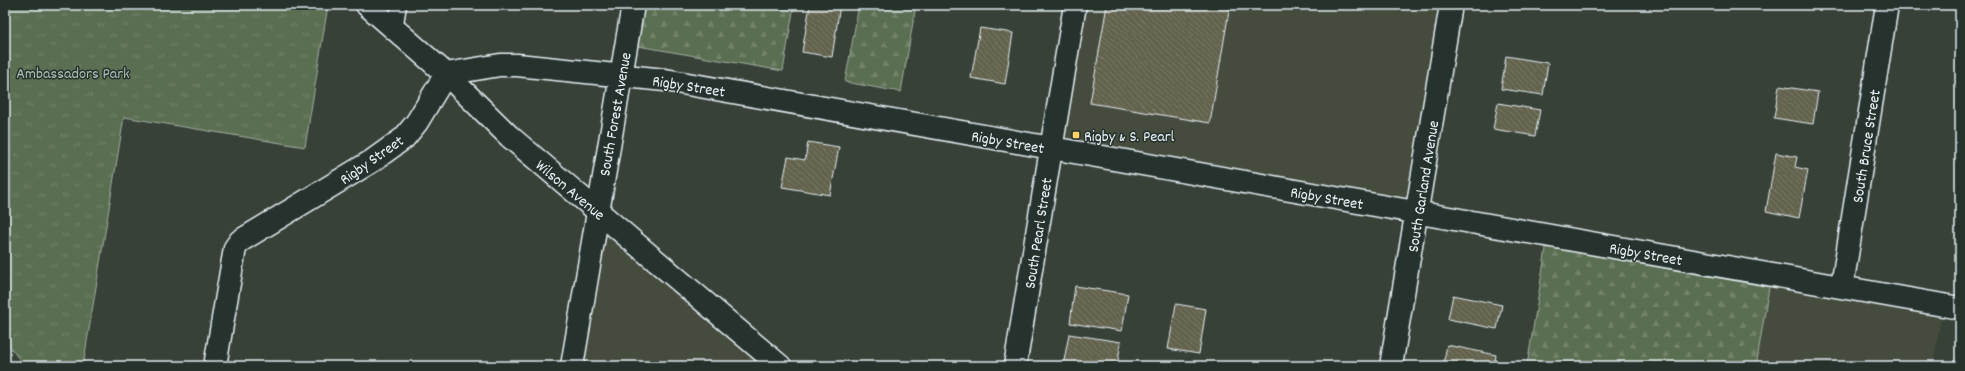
<svg xmlns="http://www.w3.org/2000/svg" width="1965" height="371" font-family="Dekko,sans-serif">
	<defs>
		<pattern id="forest-firs" width="22" height="20" patternUnits="userSpaceOnUse"><rect width="22" height="20" fill="#5a6e51"/><path d="M5 1l3.5 6h-7zM16 11l3.5 6h-7z" fill="#72836b"/></pattern>
		<pattern id="park-tufts" width="24" height="20" patternUnits="userSpaceOnUse"><rect width="24" height="20" fill="#5a6e51"/><path d="M3 7l-1-3M5 7V3M7 7l1-3M15 17l-1-3M17 17v-4M19 17l1-3" fill="none" stroke="#72836b"/></pattern>
		<pattern id="building-back-hatch" width="6" height="6" patternUnits="userSpaceOnUse"><rect width="6" height="6" fill="#63624d"/><path d="M-1 5l2 2M0 0l6 6M5-1l2 2" fill="none" stroke="#797967"/></pattern>
	</defs>
	<rect width="100%" height="100%" fill="#384137"/>
	<filter id="ink" filterUnits="userSpaceOnUse"><feTurbulence type="fractalNoise" baseFrequency=".025" numOctaves="2"/><feDisplacementMap in="SourceGraphic" scale="8" xChannelSelector="R" yChannelSelector="G"/><feConvolveMatrix kernelMatrix="1 2 1 2 8 2 1 2 1" color-interpolation-filters="sRGB"/></filter>
	<g filter="url(#ink)">
		<path fill="#454b3e" d="M 1075,5 L 1451,5 L 1418,213 L 1051,148 Z
			M 598,211 L 780,366 L 572,366 Z
			M 1771,275 L 1943,305 L 1933,366 L 1756,366 Z"/>
		<path fill="url(#forest-firs)" stroke="#a1b0a4" d="M 633,5 L 794,5 L 783,71 L 626,44 Z
			M 859,5 L 916,5 L 901,92 L 845,82 Z
			M 1548,236 L 1771,275 L 1756,366 L 1527,366 Z"/>
		<path fill="url(#park-tufts)" stroke="#a1b0a4" d="M 5,5 L 328,5 L 305,147 L 124,117 L 83,366 L 24,366 L 5,340 Z"/>
		<path fill="url(#building-back-hatch)" stroke="#e8f1f8" d="M 810,5 L 840,5 L 832,57 L 802,52 Z
			M 1107,5 L 1230,5 L 1210,123 L 1090,103 Z
			M 980,28 L 1013,33 L 1005,84 L 971,78 Z
			M 1506,56 L 1548,63 L 1543,95 L 1501,89 Z
			M 1779,86 L 1818,92 L 1813,124 L 1774,118 Z
			M 1498,103 L 1540,110 L 1535,136 L 1493,129 Z
			M 808,142 L 839,147 L 830,195 L 782,187 L 788,157 L 805,160 Z
			M 1776,153 L 1797,157 L 1795,167 L 1808,170 L 1799,218 L 1766,211 Z
			M 1075,286 L 1128,294 L 1122,331 L 1070,323 Z
			M 1453,295 L 1502,305 L 1497,329 L 1448,319 Z
			M 1176,304 L 1206,309 L 1199,354 L 1168,349 Z
			M 1069,334 L 1121,342 L 1117,366 L 1063,366 Z
			M 1447,345 L 1496,355 L 1494,366 L 1443,366 Z"/>
		<g fill="none" stroke-linecap="round" stroke-linejoin="round">
			<defs>
				<path id="service" d="M 395,30 L 399,5"/>
				<path id="minor" d="M 1842,286 L 1887,5
					M 215,366 L 235,248 L 240,241 L 372,161 L 404,138 L 417,122 L 446,74 L 500,65 L 517,65 L 665,80 L 1960,308
					M 572,366 L 633,5
					M 1015,366 L 1075,5
					M 1391,366 L 1451,5"/>
				<path id="secondary" d="M 367,5 L 446,74 L 509,136 L 780,366"/>
			</defs>
			<use href="#service" stroke="#e8f1f8" stroke-width="17"/>
			<use href="#minor" stroke="#e8f1f8" stroke-width="25"/>
			<use href="#secondary" stroke="#e8f1f8" stroke-width="25"/>
			<use href="#service" stroke="#26332d" stroke-width="14"/>
			<use href="#minor" stroke="#26332d" stroke-width="22"/>
			<use href="#secondary" stroke="#26332d" stroke-width="22"/>
		</g>
	</g>
	<rect fill="#ffd166" stroke="#26332d" stroke-width="1.5" x="1072" y="131" width="8" height="8" rx="2"/>
	<g text-anchor="middle" stroke-width="3" stroke-linejoin="round" paint-order="stroke">
		<g font-size="16" fill="#afbdb5" stroke="#26332d">
			<text x="73" y="78">Ambassadors Park</text>
		</g>
		<g font-size="16" fill="#e8f1f8" stroke="#26332d">
			<text transform="translate(689 85) rotate(9)" y="6">Rigby Street</text>
			<text transform="translate(614 114) rotate(-80)" y="6">South Forest Avenue</text>
			<text transform="translate(1008 141) rotate(10)" y="6">Rigby Street</text>
			<text transform="translate(1865 146) rotate(-81)" y="6">South Bruce Street</text>
			<text transform="translate(371 159) rotate(-35)" y="6">Rigby Street</text>
			<text transform="translate(1422 186) rotate(-81)" y="6">South Garland Avenue</text>
			<text transform="translate(571 189) rotate(40)" y="6">Wilson Avenue</text>
			<text transform="translate(1327 197) rotate(10)" y="6">Rigby Street</text>
			<text transform="translate(1037 233) rotate(-81)" y="6">South Pearl Street</text>
			<text transform="translate(1646 253) rotate(10)" y="6">Rigby Street</text>
		</g>
		<g font-size="16" fill="#e8f1f8" stroke="#26332d" text-anchor="start">
			<text x="1084" y="141">Rigby &amp; S. Pearl</text>
		</g>
	</g>
	<rect width="1965" height="371" fill="none" stroke="#26332d" stroke-width="20"/>
	<rect x="10" y="10" width="1945" height="351" fill="none" stroke="#e8f1f8" stroke-width="1.5" filter="url(#ink)"/>
</svg>
